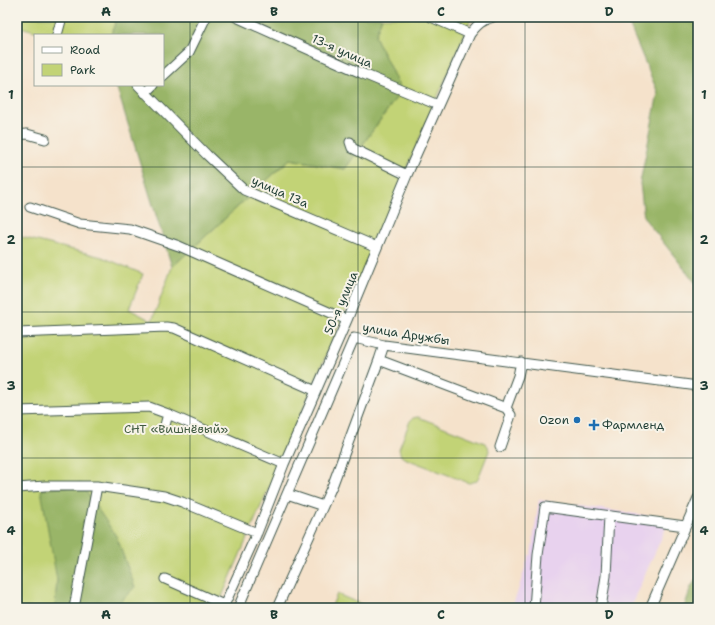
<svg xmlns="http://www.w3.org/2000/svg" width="715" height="625" font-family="'Shantell Sans',sans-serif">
	<rect width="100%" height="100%" fill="#f7f3e8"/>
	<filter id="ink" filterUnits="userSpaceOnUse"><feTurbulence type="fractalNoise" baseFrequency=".025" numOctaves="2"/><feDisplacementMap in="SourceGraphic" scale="8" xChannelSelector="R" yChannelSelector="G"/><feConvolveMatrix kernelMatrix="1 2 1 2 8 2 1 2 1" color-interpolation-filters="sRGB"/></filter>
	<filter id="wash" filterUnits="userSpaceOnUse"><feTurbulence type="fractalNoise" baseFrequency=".012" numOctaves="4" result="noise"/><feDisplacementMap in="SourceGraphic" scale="16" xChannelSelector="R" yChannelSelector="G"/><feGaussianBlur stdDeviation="0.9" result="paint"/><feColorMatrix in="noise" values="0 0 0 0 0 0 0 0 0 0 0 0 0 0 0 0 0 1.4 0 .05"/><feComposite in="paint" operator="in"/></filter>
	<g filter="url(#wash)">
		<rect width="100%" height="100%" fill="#f5e2cb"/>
		<path fill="#e8d2ee" d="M 539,500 L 670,519 L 630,608 L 511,608 L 517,594 L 529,555 L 531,555 Z"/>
		<path fill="#c2d376" stroke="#708855" d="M 17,17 L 117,17 L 111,35 L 49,35 L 17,26 Z
			M 382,17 L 472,17 L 217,608 L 114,608 L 135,587 L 57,580 L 55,608 L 17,608 L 17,236 L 102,257 L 143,274 L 129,309 L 152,321 L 172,267 L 290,159 L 345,169 L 401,91 L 375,36 Z
			M 418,417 L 485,443 L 488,446 L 489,451 L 477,481 L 469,483 L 404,458 L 401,456 L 399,449 L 410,421 L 413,418 Z
			M 337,594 L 370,608 L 331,608 Z"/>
		<path fill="#99b567" stroke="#5c794e" d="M 117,17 L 382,17 L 375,36 L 401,91 L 345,169 L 290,159 L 172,267 L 116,85 L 163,85 L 163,35 L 111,35 Z
			M 626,17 L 698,17 L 698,286 L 644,218 L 640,183 L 658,93 Z
			M 81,484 L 116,536 L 135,587 L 114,608 L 55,608 L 57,580 L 41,490 Z
			M 698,576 L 698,608 L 684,608 L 691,587 Z"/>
	</g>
	<g filter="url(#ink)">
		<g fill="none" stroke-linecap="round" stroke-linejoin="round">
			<defs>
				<path id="minor" d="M 236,17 L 361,73 L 438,105
					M 431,17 L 470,34
					M 57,35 L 62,17
					M 163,76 L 189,52 L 206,17
					M 138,85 L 207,155 L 244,190 L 377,247
					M 145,93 L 153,85
					M 17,135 L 27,134 L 45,139
					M 350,142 L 352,148 L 407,175
					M 30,207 L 80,224 L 130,229 L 179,246 L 347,320
					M 17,333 L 166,327 L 174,328 L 316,391
					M 379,360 L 506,408
					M 17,411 L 149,407 L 168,414 L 284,464
					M 164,429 L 168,414
					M 500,447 L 511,415 L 506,408 L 518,376 L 521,362
					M 17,488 L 45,486 L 97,486 L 164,496 L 182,502 L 257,533
					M 287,494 L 323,506
					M 165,579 L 224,605
					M 74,608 L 97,486
					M 223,608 L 257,533 L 284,464 L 347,320 L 407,175 L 470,34 C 477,25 482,20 493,17
					M 238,608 L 354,338 L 384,345 L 698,386
					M 277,608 L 333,484 L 379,360 L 384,345
					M 534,608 L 538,555 L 545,507 L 685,526
					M 601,608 L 606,576 L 609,516
					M 650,608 L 698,498"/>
			</defs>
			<use href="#minor" stroke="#3f564b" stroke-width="11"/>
			<use href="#minor" stroke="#fff" stroke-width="9"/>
		</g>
	</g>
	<path fill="none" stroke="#1f3d34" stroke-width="1" stroke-opacity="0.55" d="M 190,17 L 190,608M 358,17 L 358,608M 525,17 L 525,608M 17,167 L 698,167M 17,312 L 698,312M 17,458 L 698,458"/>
	<g fill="#1f6fb2" stroke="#f7f3e8" stroke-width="1.5">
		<circle cx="577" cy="420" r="4"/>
		<path d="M592 419h4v4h4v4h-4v4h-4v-4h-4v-4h4z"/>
	</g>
	<g text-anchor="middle" stroke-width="4" stroke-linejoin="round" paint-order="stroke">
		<g font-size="12" fill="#1f3d34" stroke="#f7f3e8">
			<text transform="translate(342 51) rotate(24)" y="4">13-я улица</text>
			<text transform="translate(280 192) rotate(24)" y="4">улица 13а</text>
			<text transform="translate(341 303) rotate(-67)" y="4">50-я улица</text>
			<text transform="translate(406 334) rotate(9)" y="4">улица Дружбы</text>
		</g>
		<g font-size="12" fill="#1f3d34" stroke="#f7f3e8" text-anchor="end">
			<text x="569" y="424">Ozon</text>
			<text x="602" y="429" text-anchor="start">Фармленд</text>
		</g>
		<g font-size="12" fill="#405b41" stroke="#f7f3e8">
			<text x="176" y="433">СНТ «Вишнёвый»</text>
		</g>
	</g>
	<rect width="715" height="625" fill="none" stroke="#f7f3e8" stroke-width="44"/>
	<rect x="34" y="34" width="130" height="52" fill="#f7f3e8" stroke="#a1aaa0"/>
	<rect x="42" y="47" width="20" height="6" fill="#ffffff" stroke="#a1aaa0"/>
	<text x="70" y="54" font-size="12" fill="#1f3d34">Road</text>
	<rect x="42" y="64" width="20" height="12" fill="#c2d376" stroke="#a1aaa0"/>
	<text x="70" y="74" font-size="12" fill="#1f3d34">Park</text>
	<rect x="22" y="22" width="671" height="581" fill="none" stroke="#1f3d34" stroke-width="1.5"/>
	<g font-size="13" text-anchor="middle" font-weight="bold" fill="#1f3d34">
		<text x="106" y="16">A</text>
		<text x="274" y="16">B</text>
		<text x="441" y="16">C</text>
		<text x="609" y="16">D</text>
		<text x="11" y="99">1</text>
		<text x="704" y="99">1</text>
		<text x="11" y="244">2</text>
		<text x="704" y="244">2</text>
		<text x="11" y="390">3</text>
		<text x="704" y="390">3</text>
		<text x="11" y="535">4</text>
		<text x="704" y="535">4</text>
		<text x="106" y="619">A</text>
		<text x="274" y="619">B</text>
		<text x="441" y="619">C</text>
		<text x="609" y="619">D</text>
	</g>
</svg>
